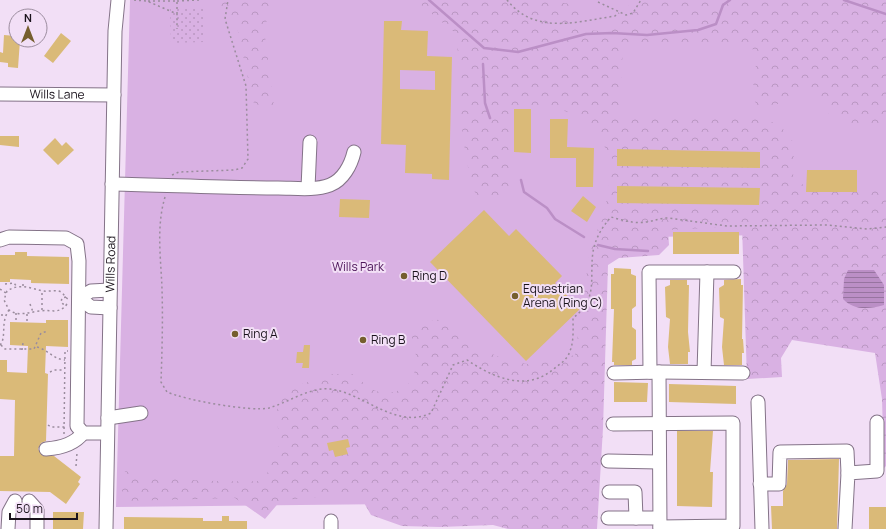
<svg xmlns="http://www.w3.org/2000/svg" width="886" height="529" font-family="Manrope,sans-serif">
	<defs>
		<pattern id="forest-crowns" width="20" height="18" patternUnits="userSpaceOnUse"><rect width="20" height="18" fill="#d9b1e3"/><path d="M2 6a3 3 0 1 1 6 0M12 15a3 3 0 1 1 6 0" fill="none" stroke="#ba97c2"/></pattern>
		<pattern id="garden-dots" width="8" height="8" patternUnits="userSpaceOnUse"><rect width="8" height="8" fill="#d9b1e3"/><path d="M2 2h.1M6 6h.1" fill="none" stroke="#ba97c2" stroke-width="1.8" stroke-linecap="round"/></pattern>
		<pattern id="water-rules" width="6" height="5" patternUnits="userSpaceOnUse"><rect width="6" height="5" fill="#bb8fc6"/><path d="M0 2.5h6" fill="none" stroke="#9774a0"/></pattern>
	</defs>
	<rect width="100%" height="100%" fill="#f2dff6"/>
	<path fill="#d9b1e3" d="M 130,0 L 886,0 L 886,233 L 595,238 L 588,502 L 116,507 Z"/>
	<path fill="url(#forest-crowns)" d="M 217,0 L 280,0 L 267,16 L 265,36 L 274,106 L 263,108 L 253,102 L 237,27 Z
		M 415,0 L 550,0 L 595,9 L 587,16 L 572,19 L 570,26 L 582,30 L 601,31 L 623,20 L 629,5 L 626,0 L 886,0 L 886,127 L 850,124 L 830,117 L 824,100 L 817,91 L 798,90 L 784,103 L 758,107 L 752,96 L 756,64 L 752,46 L 623,47 L 619,119 L 750,116 L 779,124 L 794,143 L 793,181 C 821,193 856,191 886,187 L 886,466 L 884,468 L 882,399 L 875,353 L 792,340 L 781,358 L 782,377 L 747,379 L 742,226 L 668,230 L 669,245 L 659,255 L 619,258 L 608,265 L 603,428 L 597,529 L 508,529 L 493,525 L 440,527 L 402,526 L 371,515 L 359,494 L 281,500 L 265,519 L 235,498 L 125,501 L 122,490 L 125,471 C 170,481 218,482 264,481 L 281,440 L 275,416 L 284,390 L 332,374 L 355,374 C 359,379 364,384 369,387 C 375,392 385,394 393,392 C 422,386 419,350 409,330 L 419,323 L 443,319 L 473,346 L 509,361 L 534,365 L 575,355 L 590,250 L 605,210 L 613,160 C 604,146 595,130 582,119 C 567,108 528,102 511,109 L 509,128 L 511,194 L 498,199 L 479,198 L 472,188 L 465,151 L 460,114 L 460,62 L 454,32 Z"/>
	<path fill="url(#garden-dots)" d="M 203,7 L 204,42 L 171,43 L 170,8 Z"/>
	<path fill="url(#water-rules)" d="M 848,270 L 874,270 L 884,285 L 884,305 C 870,309 854,311 843,299 L 844,279 Z"/>
	<g fill="none" stroke-linecap="round" stroke-linejoin="round">
		<path stroke="#bb8fc6" stroke-width="2.5" d="M 429,0 L 484,48 L 518,52 L 586,34 L 612,33 L 647,35 L 698,30 L 716,24 L 723,5 L 730,0
			M 844,0 L 886,14
			M 483,64 L 485,103 L 490,118
			M 521,180 L 524,192 L 547,208 L 555,219 L 584,237
			M 598,245 L 615,249 L 648,251"/>
	</g>
	<path fill="#daba78" fill-rule="evenodd" d="M 384,21 L 402,21 L 401,30 L 428,31 L 427,56 L 452,57 L 449,180 L 432,179 L 432,174 L 405,173 L 406,145 L 381,144 ZM 400,70 L 435,71 L 435,90 L 400,89 Z
		M 61,33 L 71,41 L 53,63 L 44,56 Z
		M 4,35 L 16,36 L 16,40 L 20,40 L 18,68 L 8,67 L 8,63 L 0,62 L 0,52 L 3,53 Z
		M 514,109 L 531,109 L 531,153 L 514,152 Z
		M 550,119 L 568,119 L 567,147 L 594,148 L 593,187 L 576,187 L 576,158 L 550,158 Z
		M 0,136 L 19,136 L 19,147 L 0,145 Z
		M 55,138 L 62,146 L 66,142 L 74,150 L 58,165 L 43,150 Z
		M 617,149 L 760,152 L 760,168 L 617,166 Z
		M 807,170 L 857,170 L 857,192 L 806,192 Z
		M 617,186 L 760,188 L 759,205 L 617,203 Z
		M 583,196 L 596,207 L 587,222 L 571,211 Z
		M 340,199 L 370,200 L 369,218 L 339,217 Z
		M 484,210 L 509,236 L 516,229 L 562,276 L 555,283 L 580,309 L 526,361 L 430,262 Z
		M 673,232 L 739,232 L 739,254 L 673,254 Z
		M 15,252 L 27,252 L 27,256 L 69,257 L 69,284 L 31,283 L 31,280 L 10,279 L 10,282 L 0,282 L 0,255 L 15,255 Z
		M 614,268 L 631,269 L 631,274 L 636,276 L 636,306 L 632,309 L 632,327 L 636,330 L 636,359 L 632,361 L 632,365 L 614,365 L 614,362 L 612,362 L 614,309 L 611,309 L 611,274 L 614,274 Z
		M 741,279 L 741,285 L 743,285 L 742,339 L 743,339 L 744,353 L 742,353 L 742,365 L 724,365 L 722,347 L 724,319 L 720,317 L 719,288 L 724,285 L 724,280 Z
		M 670,280 L 687,280 L 687,285 L 689,285 L 688,332 L 690,352 L 688,352 L 688,364 L 670,364 L 668,347 L 670,319 L 666,317 L 665,287 L 670,285 Z
		M 46,320 L 68,320 L 68,347 L 46,346 L 45,373 L 48,374 L 46,441 L 41,443 L 38,449 L 43,456 L 54,456 L 81,477 L 78,482 L 80,484 L 66,504 L 50,492 L 0,491 L 0,456 L 14,456 L 15,400 L 0,399 L 0,360 L 7,360 L 7,372 L 27,373 L 28,346 L 10,345 L 10,322 L 46,323 Z
		M 304,345 L 310,345 L 309,368 L 302,368 L 303,363 L 296,363 L 297,352 L 303,352 Z
		M 614,382 L 648,383 L 647,402 L 614,402 Z
		M 669,384 L 736,386 L 736,404 L 669,402 Z
		M 677,431 L 713,431 L 710,472 L 713,472 L 712,507 L 677,506 Z
		M 348,439 L 350,447 L 346,448 L 348,454 L 335,457 L 333,450 L 329,451 L 327,443 Z
		M 839,459 L 837,529 L 772,529 L 771,506 L 783,506 L 783,491 L 787,484 L 788,460 Z
		M 869,507 L 886,507 L 886,529 L 869,529 Z
		M 53,512 L 84,512 L 83,529 L 53,529 Z
		M 222,516 L 229,516 L 229,521 L 247,521 L 247,529 L 124,529 L 124,517 L 203,518 L 203,521 L 222,521 Z"/>
	<g fill="none" stroke-linecap="round" stroke-linejoin="round">
		<defs>
			<g id="minor">
				<path id="s1" d="M 0,94 L 114,95"/>
				<path d="M 112,184 C 167,185 223,188 278,188 C 294,188 314,191 330,185 C 343,180 351,165 354,152"/>
				<path d="M 308,188 L 310,142"/>
				<path d="M 0,240 L 9,237 L 66,238 L 77,244 L 79,261 L 77,426 L 83,433 L 107,433"/>
				<path d="M 110,308 L 91,307 L 79,298 L 91,291 L 110,290"/>
				<path d="M 650,372 L 649,272 L 734,272"/>
				<path d="M 659,372 L 743,373"/>
				<path d="M 704,372 L 707,272"/>
				<path d="M 614,373 L 659,372 L 660,529"/>
				<path d="M 758,402 L 762,529"/>
				<path d="M 108,418 L 141,413"/>
				<path d="M 613,424 L 733,423 L 733,526 L 660,527"/>
				<path d="M 46,449 C 60,448 74,445 83,433"/>
				<path d="M 608,461 L 659,462"/>
				<path d="M 760,484 L 779,484 L 780,452 L 847,451 L 848,473"/>
				<path d="M 609,492 L 635,492 L 636,518"/>
				<path d="M 29,501 L 37,510 L 37,529"/>
				<path d="M 608,518 L 659,518"/>
				<path d="M 8,529 L 9,512 L 15,501"/>
				<path id="s2" d="M 106,529 L 115,31 L 118,0"/>
				<path d="M 331,529 L 331,521"/>
				<path d="M 845,529 L 848,473 L 877,471 L 877,422"/>
			</g>
		</defs>
		<use href="#minor" stroke="#847388" stroke-width="15"/>
		<path stroke="#9a8c9d" stroke-width="1.5" stroke-dasharray="2 3" stroke-linecap="butt" d="M 134,0 L 147,1
			M 507,0 C 535,35 576,22 615,16 L 619,13
			M 177,1 L 199,0
			M 598,2 L 626,15 L 633,13 L 641,0
			M 177,14 L 177,1 L 147,1 L 177,14 L 177,29
			M 172,175 L 179,172 L 234,170 L 242,168 L 248,159 L 246,86 L 225,19 L 228,0
			M 165,197 C 156,227 161,259 162,289 C 163,320 162,352 161,382 L 167,392 C 185,400 251,412 269,408 C 289,402 310,387 330,389 C 364,393 396,430 431,413 L 453,365 L 467,360 C 494,378 528,393 556,367 C 562,363 568,358 570,351 C 574,341 573,329 573,318 C 599,298 589,278 593,252 C 595,239 602,227 611,217 C 622,220 634,224 646,222 C 654,221 660,218 668,218 L 727,226 L 827,225 L 867,229 L 886,227
			M 5,284 L 14,283 L 17,287
			M 23,286 L 23,281
			M 0,289 L 6,293
			M 66,297 L 62,298 L 61,302 L 63,304 L 67,304
			M 30,304 L 33,312
			M 67,304 C 59,315 51,309 40,311 C 29,312 19,317 9,310 L 4,300 L 7,291 C 19,283 30,288 43,291 C 49,292 56,289 61,292 C 64,294 65,297 68,299
			M 42,310 L 42,290
			M 1,315 L 5,315
			M 16,320 L 16,313
			M 27,321 L 27,314
			M 0,345 C 7,337 0,322 9,310
			M 1,345 L 5,349 L 34,349 L 41,333 L 48,331
			M 37,347 C 48,350 53,359 65,360
			M 22,350 L 23,343
			M 50,372 L 54,370 L 64,370
			M 48,425 L 51,427 L 67,427
			M 64,434 L 65,351 L 68,351
			M 76,466 L 77,453"/>
		<use href="#minor" stroke="#fff" stroke-width="13"/>
	</g>
	<g fill="#755e2e" stroke="#f2dff6" stroke-width="1.5">
		<circle cx="404" cy="276" r="4"/>
		<circle cx="515" cy="296" r="4"/>
		<circle cx="235" cy="334" r="4"/>
		<circle cx="363" cy="340" r="4"/>
	</g>
	<g text-anchor="middle" stroke-width="4" stroke-linejoin="round" paint-order="stroke">
		<g font-size="12" fill="#1a131c" stroke="#f2dff6">
			<text dy="4" stroke="none"><textPath href="#s1" startOffset="57">Wills Lane</textPath></text>
			<text dy="4" stroke="none"><textPath href="#s2" startOffset="265">Wills Road</textPath></text>
		</g>
		<g font-size="12" fill="#4f185b" stroke="#f2dff6">
			<text x="358" y="271">Wills Park</text>
		</g>
		<g font-size="12" fill="#1a131c" stroke="#f2dff6" text-anchor="start">
			<text x="412" y="280">Ring D</text>
			<text x="523" y="293">Equestrian<tspan x="523" dy="14">Arena (Ring C)</tspan></text>
			<text x="243" y="338">Ring A</text>
			<text x="371" y="344">Ring B</text>
		</g>
	</g>
	<g transform="translate(28 28)"><circle r="19" fill="#f2dff6" stroke="#9c8d9f"/>
	<path d="M0-3L7 15L0 10L-7 15Z" fill="#755e2e"/>
	<text y="-6" font-size="11" font-weight="bold" text-anchor="middle" fill="#1a131c">N</text>
	</g>
	<path d="M10 513v6h67v-6" fill="none" stroke="#1a131c" stroke-width="2"/>
	<text x="16" y="513" font-size="12" fill="#1a131c" stroke="#f2dff6" stroke-width="3" paint-order="stroke">50 m</text>
</svg>
